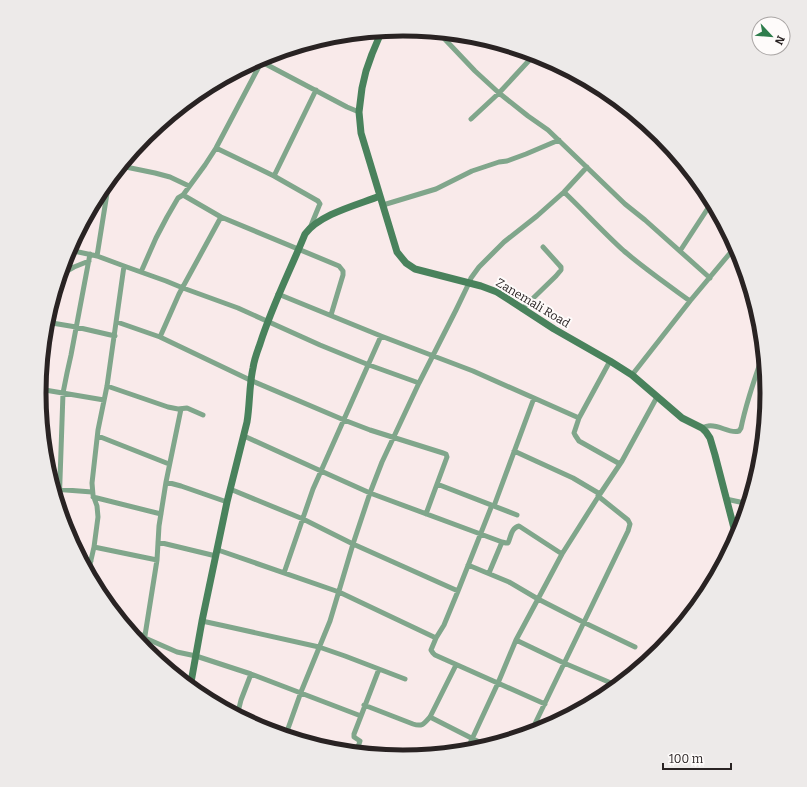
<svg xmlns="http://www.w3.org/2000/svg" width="807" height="787" font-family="Bitter,serif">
	<rect width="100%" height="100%" fill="#f9eaea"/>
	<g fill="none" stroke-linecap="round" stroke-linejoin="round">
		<path stroke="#80a68b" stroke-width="5" d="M 438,32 L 475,71 L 499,93 L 528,116 L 548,130 L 625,204 L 645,220 L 710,278
			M 258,60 L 347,107 L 359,112
			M 566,69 L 578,80 L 588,86 L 612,95
			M 471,119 L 499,93 L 535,54
			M 216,148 L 274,176 L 318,201 L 320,204 L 319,206 L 310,228
			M 121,166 L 155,173 L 170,177 L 189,186
			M 274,176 L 316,90
			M 564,192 C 584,211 603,232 624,251 C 645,269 668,285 690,301
			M 183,195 L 221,217 L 339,266 L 343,271 L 343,275 L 331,315
			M 383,205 L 436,189 L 472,171 L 499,162 L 507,161 L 526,154 L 559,140
			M 69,250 L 97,256 L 124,266 L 166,281 L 183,288 L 238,308 L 320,345 L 369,365 L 419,383
			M 680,251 L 712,202
			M 97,256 L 109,181
			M 141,272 L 156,238 L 167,217 L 178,198 L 183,195 L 205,165 L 216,148 L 264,57
			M 60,275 L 74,267 L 89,261
			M 278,294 L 381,336 L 473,371 L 579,418 L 610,361
			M 522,309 L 556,276 L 561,270 L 561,267 L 543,247
			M 46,322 L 76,327 L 115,336
			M 117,322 L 160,337 L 250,380 L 344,420 L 370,430 L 443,453 L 446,454 L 447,457 L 437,484 L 517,515
			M 160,337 L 179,294 L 221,217
			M 632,375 L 690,301 L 736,246
			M 107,386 L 168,407 L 178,409 L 187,408 L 203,415
			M 39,389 L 104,400
			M 579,418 L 574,433 L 575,435 L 579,441 L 620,464
			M 702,428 C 702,428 707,426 708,426 C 719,424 729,434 739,431 L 741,428 C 746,403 755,377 764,352
			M 98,436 L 169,464
			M 244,436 L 321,471 L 370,493 L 502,542 L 506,543 L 508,543 C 511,537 511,528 519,526 L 562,554
			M 514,451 L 573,478 L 600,494
			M 166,482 L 181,486 L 227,502
			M 53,489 L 92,492
			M 230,489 L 303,519 L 353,544 L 458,591
			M 93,497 L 161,514
			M 726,499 L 749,504
			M 492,505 L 458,591 L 444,625 L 436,638 L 431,650 L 433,653 L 435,655 L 545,704
			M 494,506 L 534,398
			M 59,508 L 63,393 L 67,373 L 71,355 L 90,254
			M 426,514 L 437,484
			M 158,542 L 216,556
			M 94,547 L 157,560
			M 218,550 L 339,592 L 436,638
			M 81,559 L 91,561
			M 468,565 L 509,582 L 538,599 L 583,622 L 635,647
			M 88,573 L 94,547 L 98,517 L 97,506 L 93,495 L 92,483 L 98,430 L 107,386 L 124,266
			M 284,573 L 313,489 L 381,336
			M 489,573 L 502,542
			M 202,621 L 225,626 L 319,647 L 345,656 L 405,679
			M 130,632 L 145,636
			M 145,638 L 177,652 L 196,656 L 251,674 L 361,716 L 379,669
			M 516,640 L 564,663 L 611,683
			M 143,648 L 157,560 L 159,526 L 166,482 L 181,409
			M 364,705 L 413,724 C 422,727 424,724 430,717 L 456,665
			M 237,716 L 241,700 L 251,674
			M 430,717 L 489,747
			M 530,734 L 628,531 L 630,524 L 628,520 L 598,496
			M 285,737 L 301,692 L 330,621 L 353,544 L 370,493 L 382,462 L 419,383 L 456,310 L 469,283 L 471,278 L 479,267 L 504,242 L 537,216 L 564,192 L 587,167
			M 466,752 L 498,683 L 516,640 L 538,599 L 562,554 L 600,494 L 622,461 L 657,397
			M 356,753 L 360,741 L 354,737 L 354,734 L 361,716"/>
		<path stroke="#49825c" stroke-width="7" d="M 383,31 L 380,35 L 372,54 L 366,71 L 362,88 L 359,112 L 361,133 L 397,252 L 406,263 L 415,269 L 481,286 L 497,292 L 554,329 L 610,361 L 632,375 L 682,418 L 702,428 L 706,432 L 710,438 L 715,455 L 734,528 L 736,541
			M 190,688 L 202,621 L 227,502 L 247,422 C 250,404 249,386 253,368 C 254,360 257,352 260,344 C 272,306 290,271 305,234 C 320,214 357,205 380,196"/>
	</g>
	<g text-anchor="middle" stroke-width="4" stroke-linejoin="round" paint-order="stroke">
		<g font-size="12" fill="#292323" stroke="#fefbfa">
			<text transform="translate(533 303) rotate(31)" y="4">Zanemali Road</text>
		</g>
	</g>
	<path d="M0 0H807V787H0ZM46 393a357 357 0 1 1 714 0a357 357 0 1 1-714 0Z" fill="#edeae9" fill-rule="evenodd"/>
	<path fill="none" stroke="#292323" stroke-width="5" d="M46 393a357 357 0 1 1 714 0a357 357 0 1 1-714 0Z"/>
	<g transform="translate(771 36) rotate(116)"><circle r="19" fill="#fefbfa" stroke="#a9a5a4"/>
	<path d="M0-3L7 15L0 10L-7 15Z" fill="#2e7d4c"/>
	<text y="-6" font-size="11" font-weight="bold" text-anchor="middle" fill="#292323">N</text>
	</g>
	<path d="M663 763v6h68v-6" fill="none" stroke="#292323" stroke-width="2"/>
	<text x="669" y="763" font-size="12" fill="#292323" stroke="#fefbfa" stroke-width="3" paint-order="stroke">100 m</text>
</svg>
